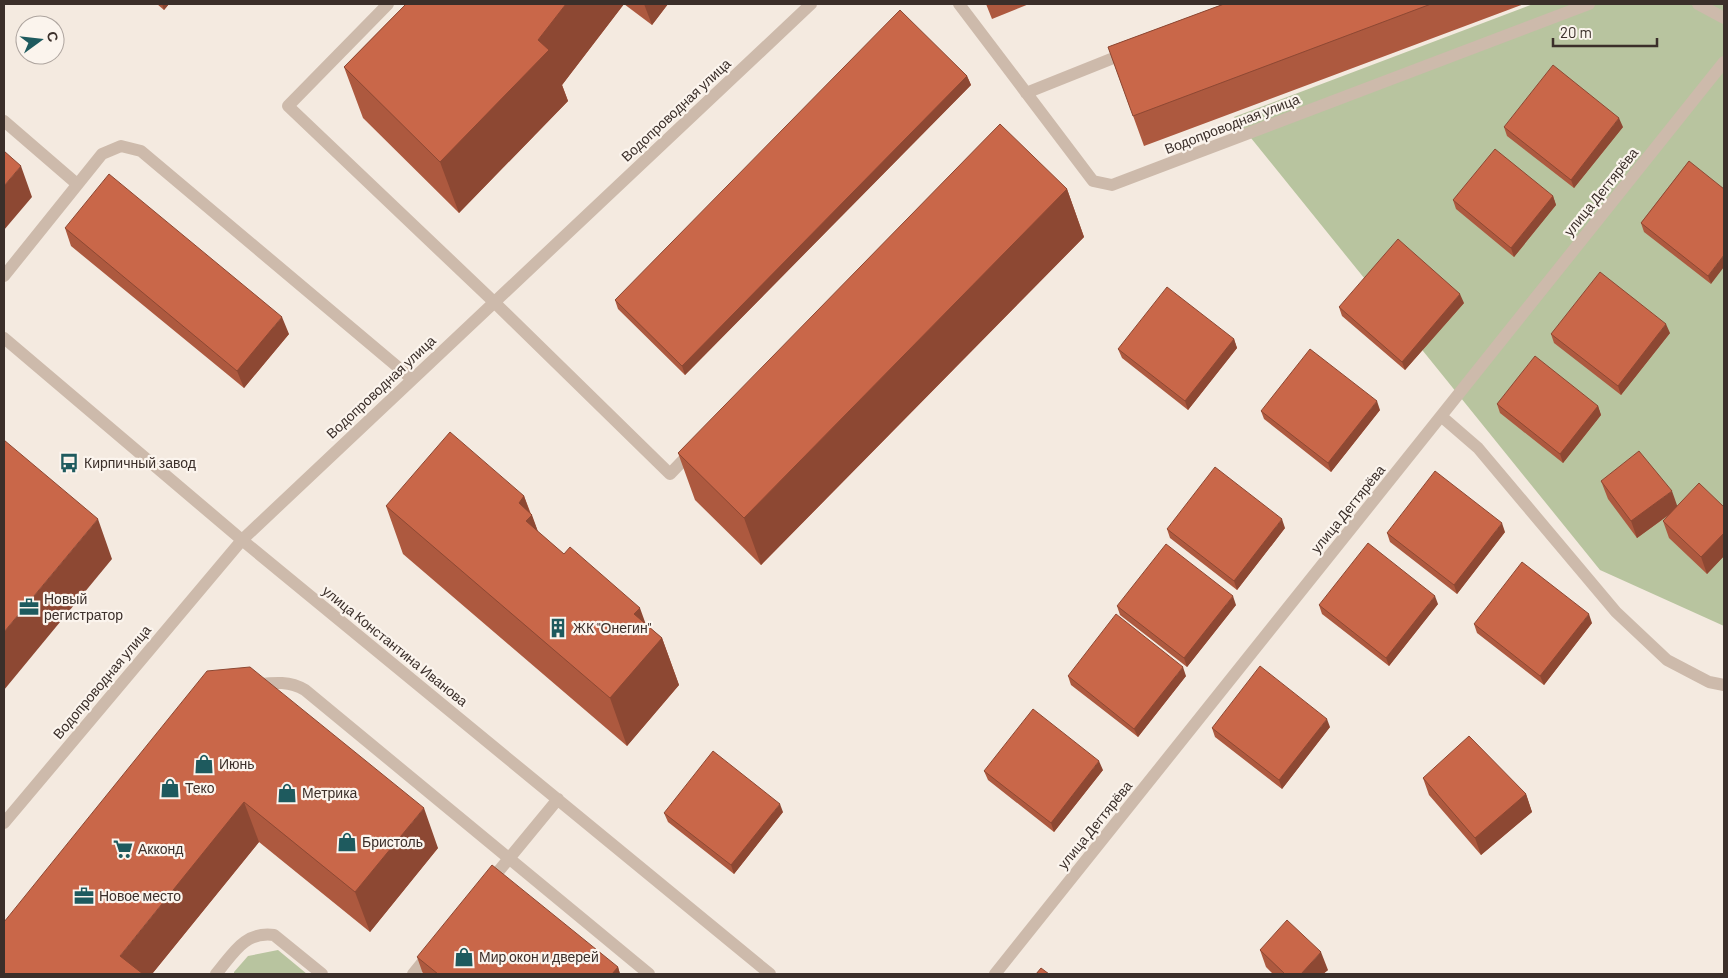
<svg xmlns="http://www.w3.org/2000/svg" width="1728" height="978" font-family="Barlow,sans-serif">
	<rect width="100%" height="100%" fill="#f4eae0"/>
	<path fill="#b8c49f" d="M 1533,4 L 1724,4 L 1724,626 L 1600,570 L 1234,117 Z
		M 278,950 L 307,974 L 234,974 L 234,972 L 248,956 Z"/>
	<g fill="none" stroke-linecap="round" stroke-linejoin="round">
		<path stroke="#cdbaab" stroke-width="12" d="M 388,4 L 288,106 L 494,302 L 670,474 L 693,450
			M 959,4 L 1093,181 L 1112,185 L 1589,4
			M 1698,4 L 1724,18
			M 1026,93 L 1126,53
			M 4,121 L 77,184
			M 4,276 L 102,154 L 121,146 L 141,151 L 412,379
			M 4,338 L 242,540 L 770,974
			M 1441,416 L 1478,448 L 1616,612 L 1667,660 L 1709,682 L 1724,685
			M 253,685 C 272,683 288,680 305,690 L 649,974
			M 4,823 L 242,540 L 811,4
			M 488,884 L 558,799
			M 216,974 C 233,954 244,931 274,935 L 322,974
			M 413,974 L 430,953
			M 995,974 L 1724,62"/>
	</g>
	<path fill="#ad593f" d="M 157,4 L 169,4 L 164,10 Z
		M 406,4 L 624,4 L 562,85 L 568,101 L 459,213 L 363,118 L 344,67 Z
		M 624,4 L 668,4 L 652,25 Z
		M 986,4 L 1029,4 L 992,19 Z
		M 1224,4 L 1524,4 L 1144,146 L 1108,47 Z
		M 967,76 L 971,85 L 685,375 L 618,309 L 615,300 Z
		M 1504,127 L 1623,127 L 1574,188 L 1507,136 Z
		M 1689,161 L 1711,284 L 1644,232 L 1641,223 Z
		M 1067,189 L 1084,237 L 761,565 L 695,500 L 678,453 Z
		M 1553,196 L 1556,205 L 1514,257 L 1456,209 L 1453,200 Z
		M 65,228 L 289,334 L 244,388 L 71,246 Z
		M 1464,303 L 1405,370 L 1342,316 L 1339,307 Z
		M 1670,333 L 1621,395 L 1554,343 L 1551,334 Z
		M 1234,339 L 1237,348 L 1188,410 L 1122,358 L 1118,349 Z
		M 1497,404 L 1598,406 L 1601,415 L 1563,463 L 1500,413 Z
		M 1380,410 L 1331,472 L 1264,419 L 1261,411 Z
		M 1601,481 L 1677,506 L 1724,507 L 1724,556 L 1707,574 L 1669,538 L 1663,521 L 1670,514 L 1637,538 L 1608,499 Z
		M 524,496 L 538,532 L 662,638 L 679,685 L 627,746 L 403,554 L 386,506 Z
		M 1285,528 L 1237,590 L 1170,538 L 1167,529 Z
		M 1505,532 L 1457,594 L 1390,542 L 1387,533 Z
		M 1438,604 L 1389,666 L 1322,614 L 1319,605 Z
		M 1236,605 L 1187,667 L 1120,615 L 1117,606 Z
		M 1592,623 L 1544,685 L 1477,633 L 1474,624 Z
		M 207,671 L 438,848 L 370,932 L 259,842 L 152,974 Z
		M 1068,676 L 1186,676 L 1138,737 L 1071,685 Z
		M 1330,727 L 1282,789 L 1215,737 L 1212,728 Z
		M 1103,770 L 1054,832 L 988,780 L 984,771 Z
		M 1423,778 L 1526,794 L 1532,812 L 1481,855 L 1429,795 Z
		M 783,812 L 734,874 L 668,822 L 664,813 Z
		M 1260,950 L 1328,970 L 1323,974 L 1273,974 L 1266,967 Z
		M 417,957 L 618,967 L 620,974 L 423,974 Z"/>
	<path fill="#8d4833" d="M 162,4 L 169,4 L 164,10 Z
		M 566,4 L 624,4 L 562,85 L 568,101 L 459,213 L 440,162 L 538,40 Z
		M 644,4 L 668,4 L 652,25 Z
		M 967,76 L 971,85 L 685,375 L 682,366 Z
		M 1619,118 L 1623,127 L 1574,188 L 1571,180 Z
		M 21,166 L 32,197 L 4,230 L 4,186 Z
		M 1067,189 L 1084,237 L 761,565 L 744,518 Z
		M 1553,196 L 1556,205 L 1514,257 L 1511,248 Z
		M 1724,255 L 1724,267 L 1711,284 L 1708,276 Z
		M 1460,294 L 1464,303 L 1405,370 L 1402,362 Z
		M 282,317 L 289,334 L 244,388 L 237,371 Z
		M 1666,324 L 1670,333 L 1621,395 L 1618,386 Z
		M 1234,339 L 1237,348 L 1188,410 L 1185,401 Z
		M 1377,401 L 1380,410 L 1331,472 L 1328,463 Z
		M 1598,406 L 1601,415 L 1563,463 L 1560,454 Z
		M 1672,491 L 1678,508 L 1637,538 L 1631,521 Z
		M 524,496 L 531,516 L 532,515 L 549,562 L 543,569 L 519,503 Z
		M 98,519 L 112,559 L 4,690 L 4,632 Z
		M 1282,519 L 1285,528 L 1237,590 L 1234,581 Z
		M 1502,523 L 1505,532 L 1457,594 L 1454,585 Z
		M 1724,533 L 1724,556 L 1707,574 L 1701,557 Z
		M 1233,596 L 1236,605 L 1187,667 L 1184,658 Z
		M 1435,596 L 1438,604 L 1389,666 L 1386,658 Z
		M 640,608 L 654,647 L 662,638 L 679,685 L 627,746 L 610,698 L 634,614 Z
		M 1589,614 L 1592,623 L 1544,685 L 1540,676 Z
		M 1183,667 L 1186,676 L 1138,737 L 1134,729 Z
		M 1327,719 L 1330,727 L 1282,789 L 1279,780 Z
		M 1099,761 L 1103,770 L 1054,832 L 1051,823 Z
		M 1526,794 L 1532,812 L 1481,855 L 1475,838 Z
		M 244,802 L 259,842 L 152,974 L 127,974 L 120,956 Z
		M 780,804 L 783,812 L 734,874 L 731,865 Z
		M 424,808 L 438,848 L 370,932 L 355,892 Z
		M 1321,952 L 1328,970 L 1323,974 L 1301,974 Z
		M 618,967 L 620,974 L 612,974 Z"/>
	<path fill="#c96749" stroke="#8d4833" d="M 406,4 L 566,4 L 538,40 L 549,50 L 440,162 L 344,67 Z
		M 1224,4 L 1431,4 L 1133,116 L 1108,47 Z
		M 900,10 L 967,76 L 682,366 L 615,300 Z
		M 1553,65 L 1619,118 L 1571,180 L 1504,127 Z
		M 1000,124 L 1067,189 L 744,518 L 678,453 Z
		M 1495,149 L 1553,196 L 1511,248 L 1453,200 Z
		M 4,151 L 21,166 L 4,186 Z
		M 1689,161 L 1724,189 L 1724,255 L 1708,276 L 1641,223 Z
		M 109,174 L 282,317 L 237,371 L 65,228 Z
		M 1398,239 L 1460,294 L 1402,362 L 1339,307 Z
		M 1600,272 L 1666,324 L 1618,386 L 1551,334 Z
		M 1167,287 L 1234,339 L 1185,401 L 1118,349 Z
		M 1310,349 L 1377,401 L 1328,463 L 1261,411 Z
		M 1535,356 L 1598,406 L 1560,454 L 1497,404 Z
		M 450,432 L 524,496 L 519,503 L 532,515 L 526,521 L 564,554 L 570,547 L 640,608 L 634,614 L 662,638 L 610,698 L 386,506 Z
		M 4,440 L 98,519 L 4,632 Z
		M 1639,451 L 1672,491 L 1631,521 L 1601,481 Z
		M 1215,467 L 1282,519 L 1234,581 L 1167,529 Z
		M 1435,471 L 1502,523 L 1454,585 L 1387,533 Z
		M 1699,483 L 1724,507 L 1724,533 L 1701,557 L 1663,521 Z
		M 1368,543 L 1435,596 L 1386,658 L 1319,605 Z
		M 1166,544 L 1233,596 L 1184,658 L 1117,606 Z
		M 1522,562 L 1589,614 L 1540,676 L 1474,624 Z
		M 1116,614 L 1183,667 L 1134,729 L 1068,676 Z
		M 1260,666 L 1327,719 L 1279,780 L 1212,728 Z
		M 250,667 L 424,808 L 355,892 L 244,802 L 120,956 L 143,974 L 4,974 L 4,922 L 207,671 Z
		M 1033,709 L 1099,761 L 1051,823 L 984,771 Z
		M 1469,736 L 1526,794 L 1475,838 L 1423,778 Z
		M 713,751 L 780,804 L 731,865 L 664,813 Z
		M 492,865 L 618,967 L 612,974 L 438,974 L 417,957 Z
		M 1287,920 L 1321,952 L 1301,974 L 1285,974 L 1260,950 Z
		M 1041,968 L 1049,974 L 1036,974 Z"/>
	<defs>
		<symbol id="bus-bare" viewBox="-9 -9 18 18"><path d="M-5-6H5V4H4V6H2V4H-2V6H-4V4H-5ZM-3.5-4V0h7V-4ZM-3.5 1.2v1.5H-2V1.2ZM2 1.2v1.5H3.5V1.2Z" fill="#1e5a5e" stroke="#fbf4ed" stroke-width="2.5" paint-order="stroke"/></symbol>
		<symbol id="office-bare" viewBox="-9 -9 18 18"><path d="M-6-3h4V-5.5h4V-3h4V5H-6ZM-1-4.5V-3h2v-1.5ZM-6 0V1H6V0Z" fill="#1e5a5e" stroke="#fbf4ed" stroke-width="2.5" paint-order="stroke"/></symbol>
		<symbol id="building-bare" viewBox="-9 -9 18 18"><path d="M-4-6H4V6H1V3H-1V6H-4ZM-2.5-4.3h1.7v1.8h-1.7ZM.8-4.3h1.7v1.8H.8ZM-2.5-1h1.7V.8h-1.7ZM.8-1h1.7V.8H.8Z" fill="#1e5a5e" stroke="#fbf4ed" stroke-width="2.5" paint-order="stroke"/></symbol>
		<symbol id="shop-bare" viewBox="-9 -9 18 18"><path d="M-5-2.5h2.3a2.7 3.5 0 0 1 5.4 0H5L5.5 6h-11ZM-1.5-2.5h3a1.5 2.3 0 0 0-3 0Z" fill="#1e5a5e" stroke="#fbf4ed" stroke-width="2.5" paint-order="stroke"/></symbol>
		<symbol id="supermarket-bare" viewBox="-9 -9 18 18"><path d="M-6-5.5h2.5l.6 2H6L4.5 2H-2.5L-4.4-4H-6ZM-1.5 3.2a1.3 1.3 0 1 0 .1 0ZM3 3.2a1.3 1.3 0 1 0 .1 0Z" fill="#1e5a5e" stroke="#fbf4ed" stroke-width="2.5" paint-order="stroke"/></symbol>
	</defs>
	<g fill-rule="evenodd">
		<use href="#bus-bare" x="55" y="449" width="28" height="28"/>
		<use href="#office-bare" x="15" y="593" width="28" height="28"/>
		<use href="#building-bare" x="544" y="614" width="28" height="28"/>
		<use href="#shop-bare" x="190" y="750" width="28" height="28"/>
		<use href="#shop-bare" x="156" y="774" width="28" height="28"/>
		<use href="#shop-bare" x="273" y="779" width="28" height="28"/>
		<use href="#shop-bare" x="333" y="828" width="28" height="28"/>
		<use href="#supermarket-bare" x="109" y="835" width="28" height="28"/>
		<use href="#office-bare" x="70" y="882" width="28" height="28"/>
		<use href="#shop-bare" x="450" y="943" width="28" height="28"/>
	</g>
	<g text-anchor="middle" stroke-width="4.5" stroke-linejoin="round" paint-order="stroke">
		<g font-size="14" fill="#3b2f2a" stroke="#fbf4ed">
			<text transform="translate(676 110) rotate(-43)" y="5">Водопроводная улица</text>
			<text transform="translate(1232 124) rotate(-21)" y="5">Водопроводная улица</text>
			<text transform="translate(1601 192) rotate(-51)" y="5">улица Дегтярёва</text>
			<text transform="translate(381 387) rotate(-43)" y="5">Водопроводная улица</text>
			<text transform="translate(1348 509) rotate(-51)" y="5">улица Дегтярёва</text>
			<text transform="translate(395 646) rotate(39)" y="5">улица Константина Иванова</text>
			<text transform="translate(102 682) rotate(-50)" y="5">Водопроводная улица</text>
			<text transform="translate(1095 825) rotate(-51)" y="5">улица Дегтярёва</text>
		</g>
		<g font-size="14" fill="#3b2f2a" stroke="#fbf4ed" text-anchor="start">
			<text x="84" y="468">Кирпичный завод</text>
			<text x="44" y="604">Новый<tspan x="44" dy="16">регистратор</tspan></text>
			<text x="573" y="633">ЖК "Онегин"</text>
			<text x="219" y="769">Июнь</text>
			<text x="185" y="793">Теко</text>
			<text x="302" y="798">Метрика</text>
			<text x="362" y="847">Бристоль</text>
			<text x="138" y="854">Акконд</text>
			<text x="99" y="901">Новое место</text>
			<text x="479" y="962">Мир окон и дверей</text>
		</g>
	</g>
	<rect width="1728" height="978" fill="none" stroke="#3b2f2a" stroke-width="10"/>
	<g transform="translate(40 40) rotate(75)"><circle r="24" fill="#fbf4ed" stroke="#aea59f"/>
	<path d="M0-4L9 19L0 12L-9 19Z" fill="#1e5a5e"/>
	<text y="-8" font-size="14" font-weight="bold" text-anchor="middle" fill="#3b2f2a">С</text>
	</g>
	<path d="M1553 38v8h104v-8" fill="none" stroke="#3b2f2a" stroke-width="2.5"/>
	<text x="1560" y="38" font-size="15" fill="#3b2f2a" stroke="#fbf4ed" stroke-width="4" paint-order="stroke">20 m</text>
</svg>
